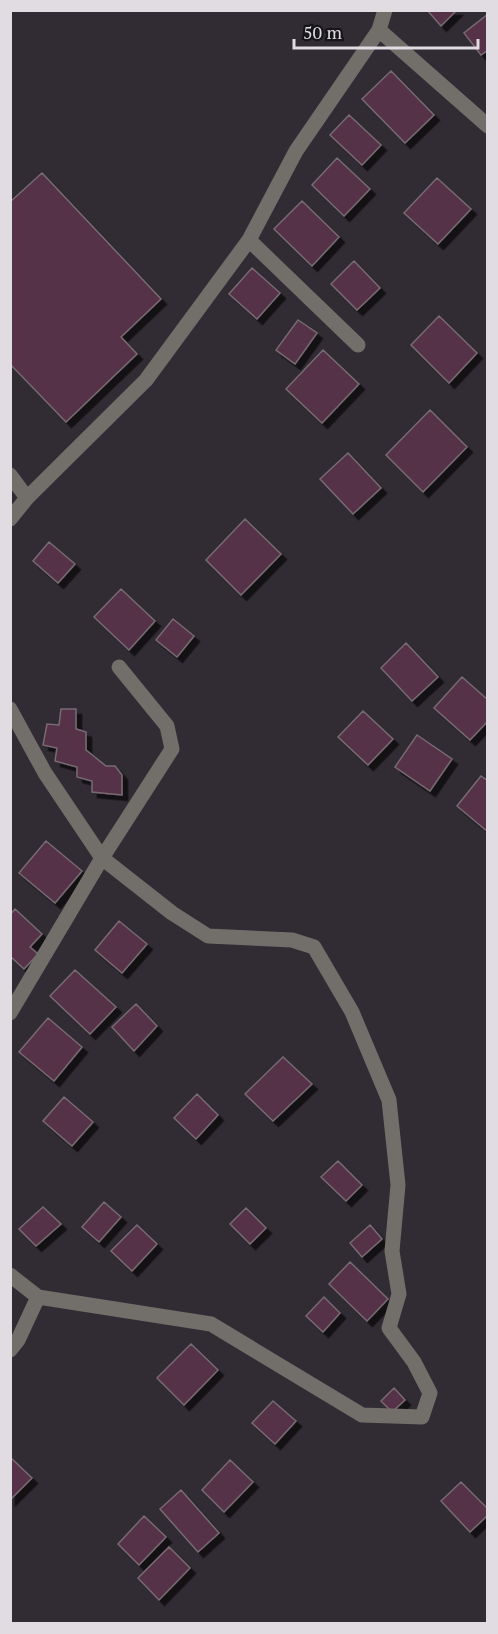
<svg xmlns="http://www.w3.org/2000/svg" width="498" height="1634" font-family="'PT Serif',serif">
	<defs>
		<filter id="shadow"><feDropShadow dx="5.5" dy="5.5" stdDeviation="0" flood-color="#0009"/></filter>
	</defs>
	<rect width="100%" height="100%" fill="#312b34"/>
	<path fill="#543046" stroke="#776b71" stroke-width="1.5" filter="url(#shadow)" d="M 427,10 L 457,10 L 441,26 Z
		M 488,14 L 488,50 L 481,55 L 464,33 Z
		M 391,71 L 434,115 L 405,143 L 362,99 Z
		M 349,115 L 381,145 L 362,165 L 330,135 Z
		M 337,158 L 370,189 L 344,216 L 312,185 Z
		M 42,173 L 161,299 L 121,337 L 137,354 L 66,422 L 10,364 L 10,202 Z
		M 437,178 L 471,209 L 438,244 L 404,213 Z
		M 302,201 L 339,237 L 312,266 L 274,229 Z
		M 354,261 L 380,288 L 357,310 L 331,284 Z
		M 252,268 L 280,293 L 257,319 L 229,294 Z
		M 439,316 L 477,353 L 449,383 L 411,345 Z
		M 298,320 L 317,333 L 295,364 L 276,350 Z
		M 323,350 L 359,384 L 322,423 L 286,389 Z
		M 430,410 L 467,447 L 423,492 L 386,455 Z
		M 348,453 L 381,488 L 353,514 L 320,479 Z
		M 245,519 L 281,554 L 241,595 L 206,560 Z
		M 49,542 L 75,564 L 58,583 L 33,561 Z
		M 121,589 L 155,621 L 129,650 L 94,617 Z
		M 173,619 L 194,636 L 177,657 L 156,640 Z
		M 406,643 L 438,677 L 412,701 L 381,668 Z
		M 462,677 L 488,700 L 488,721 L 470,740 L 434,708 Z
		M 61,709 L 76,709 L 76,729 L 86,732 L 86,750 L 106,766 L 115,766 L 122,775 L 122,795 L 92,792 L 92,781 L 77,777 L 77,767 L 55,761 L 57,748 L 43,745 L 47,724 L 59,725 Z
		M 363,711 L 393,739 L 368,765 L 338,737 Z
		M 417,735 L 452,759 L 430,791 L 395,767 Z
		M 481,776 L 488,781 L 488,832 L 457,806 Z
		M 46,841 L 82,871 L 55,903 L 19,873 Z
		M 15,909 L 42,934 L 30,947 L 38,954 L 24,969 L 10,956 L 10,915 Z
		M 119,921 L 147,944 L 122,973 L 95,950 Z
		M 75,970 L 116,1007 L 90,1034 L 50,996 Z
		M 136,1004 L 157,1026 L 134,1051 L 112,1027 Z
		M 48,1018 L 82,1047 L 54,1081 L 19,1052 Z
		M 283,1057 L 312,1084 L 273,1121 L 245,1094 Z
		M 197,1094 L 218,1115 L 196,1139 L 174,1118 Z
		M 64,1097 L 93,1122 L 72,1146 L 43,1121 Z
		M 338,1161 L 362,1185 L 346,1201 L 321,1177 Z
		M 104,1202 L 121,1217 L 99,1242 L 82,1227 Z
		M 43,1207 L 61,1224 L 36,1246 L 19,1229 Z
		M 246,1208 L 266,1228 L 250,1244 L 230,1224 Z
		M 137,1225 L 157,1244 L 132,1271 L 111,1251 Z
		M 370,1225 L 382,1239 L 362,1257 L 350,1243 Z
		M 350,1262 L 388,1299 L 367,1321 L 329,1284 Z
		M 324,1297 L 340,1313 L 323,1332 L 306,1316 Z
		M 191,1344 L 218,1370 L 184,1405 L 157,1378 Z
		M 394,1388 L 405,1400 L 392,1412 L 381,1401 Z
		M 273,1401 L 296,1421 L 275,1444 L 252,1423 Z
		M 10,1457 L 32,1478 L 10,1500 Z
		M 230,1460 L 253,1482 L 224,1512 L 202,1490 Z
		M 461,1482 L 488,1509 L 488,1515 L 470,1532 L 441,1501 Z
		M 181,1490 L 219,1533 L 198,1552 L 160,1509 Z
		M 144,1516 L 166,1537 L 139,1565 L 118,1544 Z
		M 169,1547 L 190,1568 L 159,1600 L 138,1578 Z"/>
	<g fill="none" stroke-linecap="round" stroke-linejoin="round">
		<path stroke="#726e6a" stroke-width="15" d="M 379,30 L 488,126
			M 249,240 L 358,345
			M 10,475 L 27,498 L 146,380 L 249,240 L 296,151 L 379,30 L 385,10
			M 10,519 L 27,498
			M 10,709 L 45,773 L 102,858 L 172,913 L 208,936 L 292,940 L 314,947 L 352,1012 L 389,1100 L 398,1185 L 392,1251 L 399,1294 L 389,1328 L 414,1362 L 430,1393 L 422,1417 L 362,1415 L 211,1324 L 38,1297 L 10,1275
			M 10,1013 L 102,858 L 172,749 L 167,726 L 119,667
			M 10,1350 L 18,1340 L 38,1297"/>
	</g>
	<rect width="498" height="1634" fill="none" stroke="#e0dce2" stroke-width="24"/>
	<path d="M294 39v9h184v-9" fill="none" stroke="#e0dce2" stroke-width="3"/>
	<text x="303" y="39" font-size="18" fill="#e0dce2" stroke="#171519" stroke-width="4.5" paint-order="stroke">50 m</text>
</svg>
